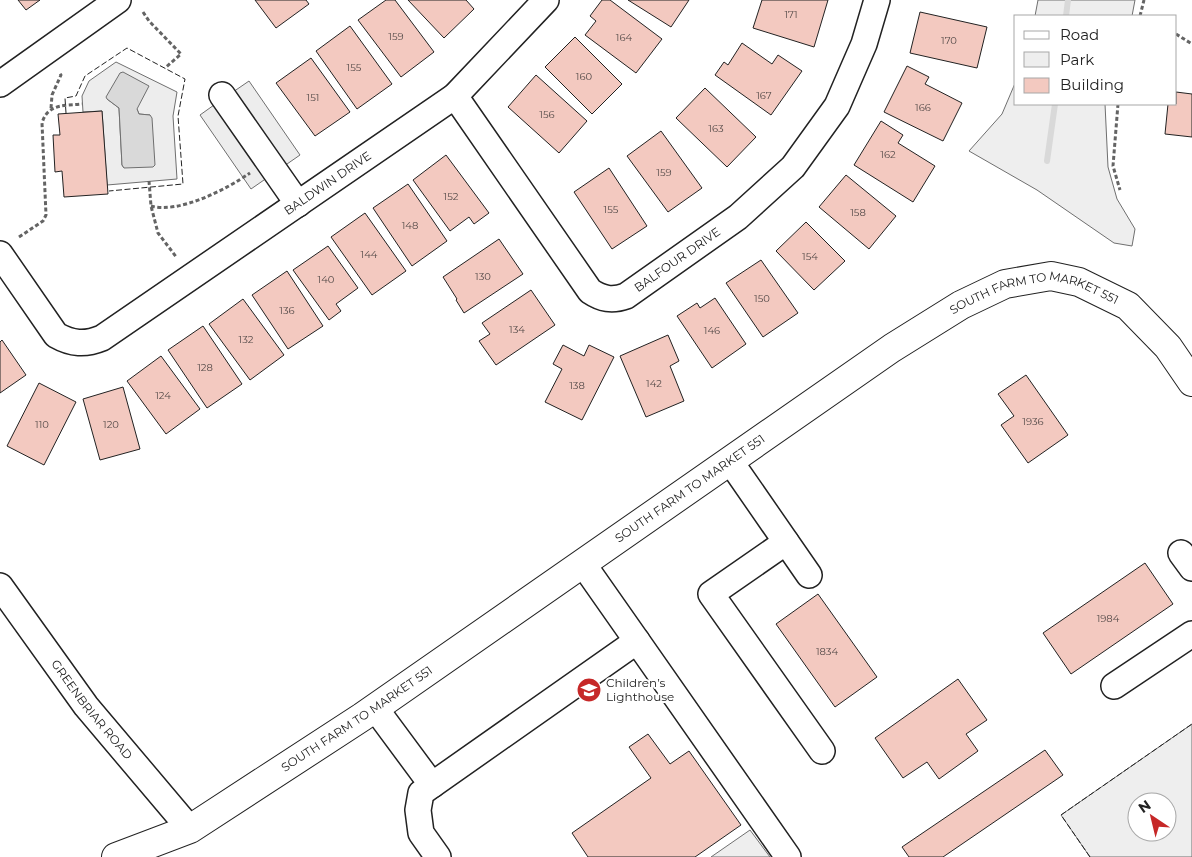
<svg xmlns="http://www.w3.org/2000/svg" width="1192" height="857" font-family="Montserrat,sans-serif">
	<rect width="100%" height="100%" fill="#fff"/>
	<path fill="#eee" stroke="#6f6f6f" fill-rule="evenodd" d="M 1038,0 L 1135,0 L 1132,16 L 1035,16 Z
		M 1016,81 L 1016,104 L 1105,104 L 1108,167 L 1117,199 L 1135,229 L 1132,246 L 1114,243 L 1037,190 L 969,151 L 1002,114 Z
		M 1192,724 L 1192,857 L 1090,857 L 1061,815 ZM 1137,802 L 1167,802 L 1167,832 L 1137,832 Z
		M 750,830 L 770,857 L 711,857 Z"/>
	<path fill="#ededed" stroke="#6f6f6f" fill-rule="evenodd" d="M 116,62 L 177,92 L 173,116 L 177,179 L 107,185 L 102,111 L 83,112 L 82,96 L 89,81 ZM 107,99 L 137,109 L 139,114 L 150,115 L 124,168 L 122,165 L 119,108 Z
		M 249,81 L 300,155 L 251,189 L 200,115 L 214,105 L 210,98 L 228,85 L 233,92 Z"/>
	<path fill="#d9d9d9" stroke="#6f6f6f" d="M 123,72 L 149,86 L 137,109 L 139,114 L 150,115 L 152,118 L 155,165 L 153,167 L 124,168 L 122,165 L 119,108 L 107,99 L 106,97 L 120,73 Z"/>
	<g fill="none" stroke-linecap="round" stroke-linejoin="round">
		<path stroke="#d9d9d9" stroke-width="6" d="M 1066,16 L 1068,0
			M 1047,161 L 1055,104"/>
	</g>
	<path fill="#f3c9c0" stroke="#222" d="M 18,0 L 40,0 L 26,10 Z
		M 255,0 L 306,0 L 309,4 L 276,28 Z
		M 386,0 L 395,0 L 434,52 L 401,77 L 358,20 Z
		M 408,0 L 466,0 L 474,9 L 444,38 Z
		M 602,0 L 610,0 L 662,39 L 636,73 L 585,35 L 596,21 L 590,16 Z
		M 628,0 L 689,0 L 671,27 Z
		M 762,0 L 828,0 L 814,47 L 753,28 Z
		M 920,12 L 987,27 L 977,68 L 910,53 Z
		M 350,26 L 392,84 L 357,109 L 316,51 Z
		M 575,37 L 622,84 L 592,114 L 545,67 Z
		M 742,43 L 772,64 L 778,55 L 802,71 L 771,115 L 715,75 L 724,62 L 728,65 Z
		M 311,58 L 350,112 L 315,136 L 276,83 Z
		M 907,66 L 929,77 L 925,84 L 962,103 L 943,141 L 884,112 Z
		M 536,75 L 587,121 L 559,153 L 508,107 Z
		M 705,88 L 756,137 L 727,167 L 676,118 Z
		M 1176,92 L 1192,94 L 1192,137 L 1165,134 L 1168,104 L 1176,104 Z
		M 102,111 L 108,194 L 64,197 L 62,171 L 55,172 L 53,135 L 60,135 L 58,114 Z
		M 881,121 L 903,135 L 898,143 L 935,166 L 913,202 L 854,165 Z
		M 661,131 L 702,188 L 668,212 L 627,156 Z
		M 446,155 L 489,213 L 474,224 L 469,217 L 450,231 L 413,180 Z
		M 609,168 L 647,226 L 612,249 L 574,192 Z
		M 846,175 L 896,216 L 869,249 L 819,207 Z
		M 408,184 L 447,241 L 412,266 L 373,208 Z
		M 365,213 L 406,271 L 372,295 L 331,237 Z
		M 806,222 L 845,261 L 814,290 L 776,251 Z
		M 499,239 L 523,274 L 464,313 L 456,300 L 457,299 L 443,277 Z
		M 328,246 L 358,288 L 336,304 L 341,311 L 329,320 L 293,270 Z
		M 761,260 L 798,313 L 763,337 L 726,283 Z
		M 287,271 L 323,326 L 288,349 L 252,295 Z
		M 531,290 L 555,325 L 496,365 L 479,341 L 490,334 L 482,323 Z
		M 715,298 L 746,344 L 712,368 L 677,316 L 697,303 L 700,308 Z
		M 243,299 L 284,355 L 250,380 L 209,324 Z
		M 203,326 L 242,384 L 207,408 L 168,350 Z
		M 668,335 L 679,361 L 670,366 L 684,401 L 646,417 L 620,356 Z
		M 2,340 L 26,375 L 0,393 L 0,342 Z
		M 563,345 L 584,356 L 589,345 L 614,357 L 582,420 L 545,402 L 562,369 L 553,364 Z
		M 161,356 L 200,409 L 166,434 L 127,381 Z
		M 1026,375 L 1068,435 L 1028,463 L 1001,425 L 1014,416 L 998,394 Z
		M 39,383 L 76,402 L 44,465 L 7,446 Z
		M 123,387 L 140,449 L 100,460 L 83,399 Z
		M 1145,563 L 1173,604 L 1071,674 L 1043,633 Z
		M 818,594 L 877,677 L 835,707 L 776,624 Z
		M 958,679 L 987,720 L 966,734 L 978,751 L 939,779 L 927,762 L 903,778 L 875,738 Z
		M 648,734 L 670,764 L 689,751 L 741,825 L 695,857 L 588,857 L 572,833 L 651,778 L 629,747 Z
		M 1045,750 L 1063,775 L 943,857 L 909,857 L 902,847 Z"/>
	<g fill="none" stroke-linecap="round" stroke-linejoin="round">
		<defs>
			<g id="minor">
				<path d="M 0,84 L 118,0"/>
				<path d="M 222,95 L 298,204"/>
				<path id="s1" d="M 455,96 L 590,291 C 602,299 612,301 626,296 L 738,217 L 793,167 L 837,106 L 864,44 L 877,0"/>
				<path id="s2" d="M 0,254 L 56,335 C 72,344 85,345 102,338 L 455,96 L 546,0"/>
				<path d="M 730,461 L 809,575"/>
				<path d="M 786,542 L 711,594 L 822,751"/>
				<path d="M 1181,553 L 1192,568"/>
				<path id="s3" d="M 0,586 L 86,706 L 190,829"/>
				<path d="M 637,641 L 788,857"/>
				<path d="M 1114,686 L 1192,634"/>
				<path d="M 375,708 L 432,785 L 637,641 L 583,564"/>
				<path d="M 432,785 L 421,793 L 418,810 L 421,833 L 438,857"/>
			</g>
			<g id="major">
				<path id="s4" d="M 116,857 L 190,829 L 362,717 L 892,348 L 961,305 L 1005,284 L 1051,276 L 1079,282 L 1128,306 L 1168,347 L 1192,382"/>
			</g>
		</defs>
		<use href="#minor" stroke="#222" stroke-width="28"/>
		<use href="#major" stroke="#222" stroke-width="30"/>
		<path stroke="#646464" stroke-width="3" stroke-dasharray="4 2.5" stroke-linecap="butt" d="M 143,12 L 149,21 L 181,54 L 165,68
			M 1140,16 L 1144,0
			M 1176,34 L 1192,44
			M 1118,104 L 1113,166 L 1120,190
			M 51,108 L 52,95 L 61,75 L 59,72
			M 149,181 L 151,206 L 158,233 L 177,258
			M 151,206 C 179,214 227,189 250,173
			M 19,237 L 43,221 L 46,215 L 42,123 C 48,103 65,106 82,104"/>
		<use href="#minor" stroke="#fff" stroke-width="25"/>
		<use href="#major" stroke="#fff" stroke-width="28"/>
		<path stroke="#222" stroke-width="1" stroke-dasharray="6 2.5" stroke-linecap="butt" d="M 66,113 L 65,98 L 76,96 L 85,76 L 127,48 L 185,79 L 178,116 L 183,184 L 109,191
			M 1090,857 L 1061,815 L 1192,724"/>
	</g>
	<defs>
		<symbol id="school-disc" viewBox="-11 -11 22 22"><circle r="9.5" fill="#c62828" stroke="#fff"/><path d="M0-5L7-2L0 1L-7-2ZM-4 1L0 2.5L4 1V4Q0 6-4 4Z" fill="#fff"/></symbol>
	</defs>
	<g fill-rule="evenodd">
		<use href="#school-disc" x="575" y="676" width="28" height="28"/>
	</g>
	<g text-anchor="middle" stroke-width="4" stroke-linejoin="round" paint-order="stroke">
		<g font-size="10" fill="#564c4a">
			<text x="791" y="18">171</text>
			<text x="396" y="40">159</text>
			<text x="624" y="41">164</text>
			<text x="949" y="44">170</text>
			<text x="354" y="71">155</text>
			<text x="584" y="80">160</text>
			<text x="764" y="99">167</text>
			<text x="313" y="101">151</text>
			<text x="923" y="111">166</text>
			<text x="547" y="118">156</text>
			<text x="716" y="132">163</text>
			<text x="888" y="158">162</text>
			<text x="664" y="176">159</text>
			<text x="451" y="200">152</text>
			<text x="611" y="213">155</text>
			<text x="858" y="216">158</text>
			<text x="410" y="229">148</text>
			<text x="369" y="258">144</text>
			<text x="810" y="260">154</text>
			<text x="483" y="280">130</text>
			<text x="326" y="283">140</text>
			<text x="762" y="302">150</text>
			<text x="287" y="314">136</text>
			<text x="517" y="333">134</text>
			<text x="712" y="334">146</text>
			<text x="246" y="343">132</text>
			<text x="205" y="371">128</text>
			<text x="654" y="387">142</text>
			<text x="577" y="389">138</text>
			<text x="163" y="399">124</text>
			<text x="1033" y="425">1936</text>
			<text x="42" y="428">110</text>
			<text x="111" y="428">120</text>
			<text x="1108" y="622">1984</text>
			<text x="827" y="655">1834</text>
		</g>
		<g font-size="12" fill="#222" stroke="#fff">
			<text dy="4" stroke="none"><textPath href="#s2" startOffset="420">BALDWIN DRIVE</textPath></text>
			<text dy="4" stroke="none"><textPath href="#s1" startOffset="338">BALFOUR DRIVE</textPath></text>
			<text dy="4" stroke="none"><textPath href="#s4" startOffset="1089">SOUTH FARM TO MARKET 551</textPath></text>
			<text dy="4" stroke="none"><textPath href="#s4" startOffset="684">SOUTH FARM TO MARKET 551</textPath></text>
			<text dy="4" stroke="none"><textPath href="#s3" startOffset="154">GREENBRIAR ROAD</textPath></text>
			<text dy="4" stroke="none"><textPath href="#s4" startOffset="279">SOUTH FARM TO MARKET 551</textPath></text>
		</g>
		<g font-size="12" fill="#222" stroke="#fff" text-anchor="start">
			<text x="606" y="687">Children’s<tspan x="606" dy="14">Lighthouse</tspan></text>
		</g>
	</g>
	<rect x="1014" y="15" width="162" height="90" fill="#ffffff" stroke="#a7a7a7"/>
	<rect x="1024" y="31" width="25" height="8" fill="#ffffff" stroke="#a7a7a7"/>
	<text x="1060" y="40" font-size="15" fill="#222222">Road</text>
	<rect x="1024" y="52" width="25" height="15" fill="#eeeeee" stroke="#a7a7a7"/>
	<text x="1060" y="65" font-size="15" fill="#222222">Park</text>
	<rect x="1024" y="78" width="25" height="15" fill="#f3c9c0" stroke="#a7a7a7"/>
	<text x="1060" y="90" font-size="15" fill="#222222">Building</text>
	<g transform="translate(1152 817) rotate(325)"><circle r="24" fill="#ffffff" stroke="#a7a7a7"/>
	<path d="M0-4L9 19L0 12L-9 19Z" fill="#c62828"/>
	<text y="-8" font-size="14" font-weight="bold" text-anchor="middle" fill="#222222">N</text>
	</g>
</svg>
